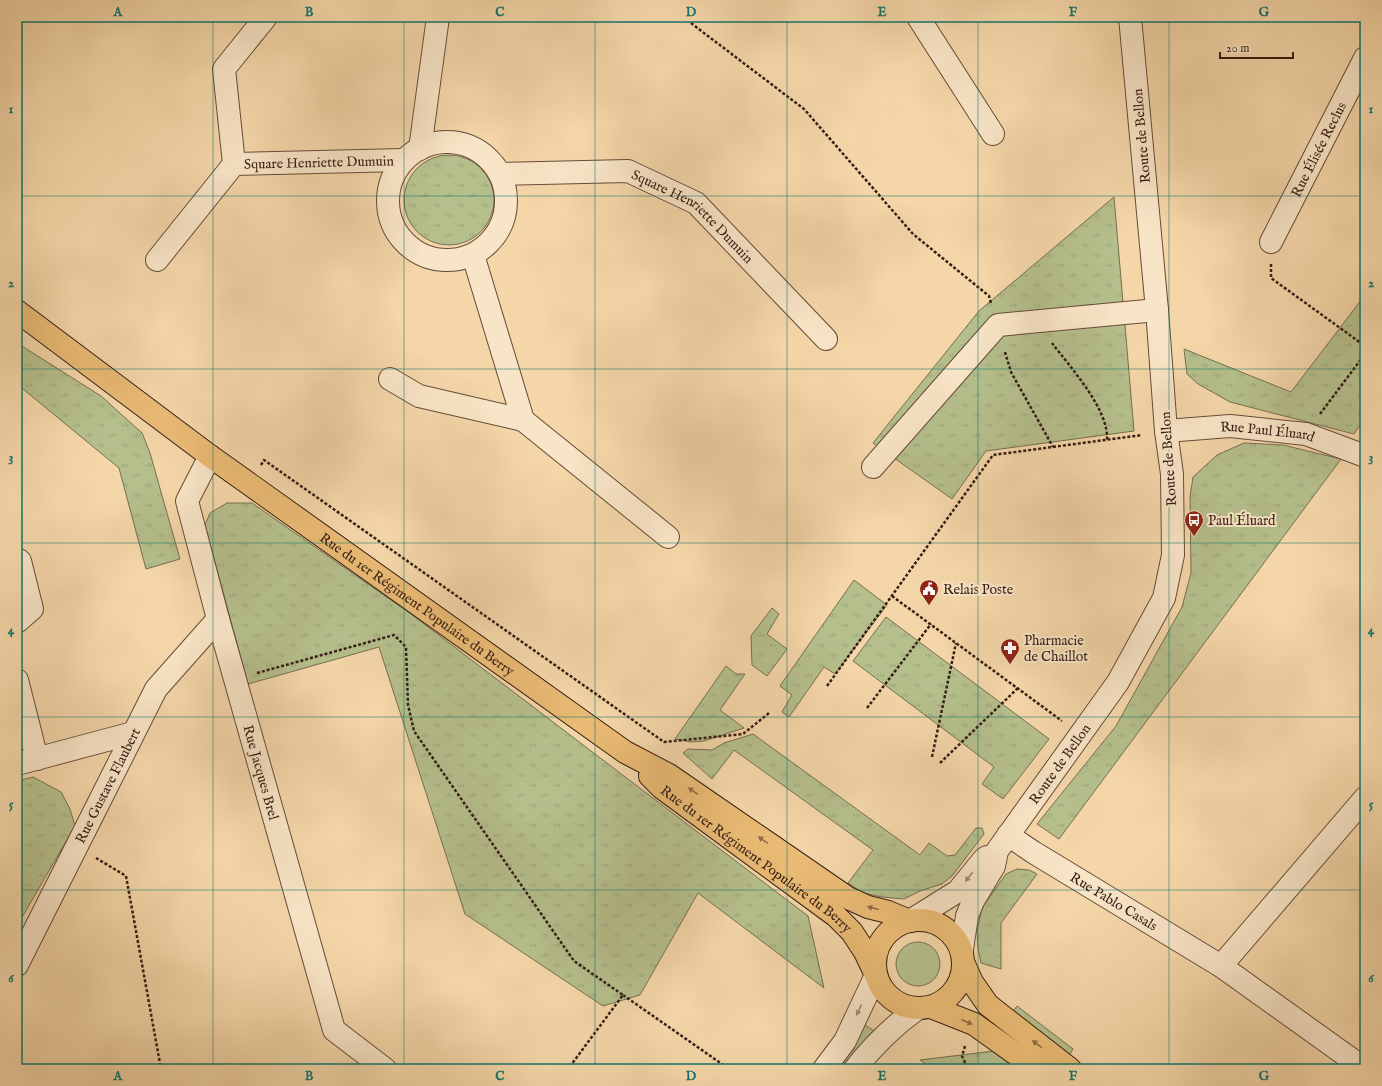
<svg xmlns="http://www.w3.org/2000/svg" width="1382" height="1086" font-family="'IM FELL English',serif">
	<defs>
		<pattern id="grass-tufts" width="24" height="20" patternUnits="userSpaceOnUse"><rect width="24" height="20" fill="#b5bf8c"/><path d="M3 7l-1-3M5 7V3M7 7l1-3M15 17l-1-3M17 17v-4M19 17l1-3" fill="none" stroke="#9ca478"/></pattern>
	</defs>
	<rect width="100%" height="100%" fill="#f4d6a8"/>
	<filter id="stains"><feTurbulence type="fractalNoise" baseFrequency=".005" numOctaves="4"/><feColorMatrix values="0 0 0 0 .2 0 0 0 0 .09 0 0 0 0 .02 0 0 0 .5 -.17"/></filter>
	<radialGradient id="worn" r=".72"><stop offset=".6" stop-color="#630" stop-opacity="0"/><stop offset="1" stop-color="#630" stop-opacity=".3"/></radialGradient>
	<path fill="url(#grass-tufts)" stroke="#766e50" d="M404 200a45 45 0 1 1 90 0a45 45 0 1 1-90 0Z
		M 1114,197 L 1134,431 L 986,451 L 952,499 L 873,443 L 979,311 Z
		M 1365,295 L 1365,417 L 1354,434 L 1230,402 L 1198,384 L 1187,374 L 1184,349 L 1291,392 Z
		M 17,343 L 101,396 L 142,433 L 150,453 L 180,559 L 146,569 L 119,468 L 17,384 Z
		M 1244,443 L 1283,445 L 1341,459 L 1059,839 L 1037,824 L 1116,726 L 1182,607 L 1191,573 L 1190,497 L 1193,477 L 1217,455 Z
		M 227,503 L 252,503 L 411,614 L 808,916 L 824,988 L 698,893 L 640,995 L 603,1006 L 465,914 L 379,647 L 248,684 L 205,525 L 210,513 Z
		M 854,580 L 887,605 L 835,674 L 824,667 L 789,717 L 782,712 L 792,695 L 780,686 Z
		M 772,608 L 779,614 L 767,634 L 787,649 L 767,676 L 752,665 L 751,636 Z
		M 886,617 L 1049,739 L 1003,799 L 982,784 L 994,767 L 853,661 Z
		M 726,666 L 736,674 L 745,674 L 720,710 L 744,728 L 704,741 L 691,742 L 675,739 Z
		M 753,734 L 920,855 L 929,843 L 947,856 L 955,855 L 976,828 L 982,828 L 984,834 L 952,876 L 942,884 L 920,891 L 904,899 L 882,897 L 863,893 L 848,883 L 873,850 L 734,750 L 712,779 L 683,753 L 688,749 L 712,750 L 724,743 Z
		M 33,777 L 61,792 L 70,809 L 75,826 L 17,926 L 17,781 Z
		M 1017,869 L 1029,870 L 1037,874 L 1001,923 L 1001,969 L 981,963 L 978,948 L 977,932 L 981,912 L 984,905 L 1006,874 Z
		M 862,1023 L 876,1032 L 856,1050 L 843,1069 L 835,1069 Z
		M 994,1051 L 1018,1069 L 933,1069 L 920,1060 Z"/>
	<path fill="#b5bf8c" stroke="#766e50" d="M896 964a22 22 0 1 1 44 0a22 22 0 1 1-44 0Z
		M 1017,1006 L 1073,1049 L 1068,1057 L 1011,1014 Z"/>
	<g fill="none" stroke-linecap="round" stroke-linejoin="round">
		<defs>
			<g id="minor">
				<path d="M 918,17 L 993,134"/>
				<circle cx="447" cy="201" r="59"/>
				<path d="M 420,149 L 438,17"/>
				<path d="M 234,164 L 224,69 L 266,17"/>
				<path id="s1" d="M 501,174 L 628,171 L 696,203 L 826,339"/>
				<path id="s2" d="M 1271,242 L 1365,58"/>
				<path d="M 473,255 L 523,420 L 668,537"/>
				<path id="s3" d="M 157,260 L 234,164 L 403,160"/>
				<path d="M 390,379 L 419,396 L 523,420"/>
				<path id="s4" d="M 1166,431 L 1230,426 L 1306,434 L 1365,456"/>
				<path id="s5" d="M 210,456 L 187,501 L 218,619 L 334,1030 L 385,1069"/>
				<path d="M 873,467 L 998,325 L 1157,310"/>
				<path d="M 17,559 L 20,561 L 32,609 L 17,622"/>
				<path d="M 17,680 L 37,759"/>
				<path d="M 17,764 L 133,733"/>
				<path id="s6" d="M 1008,835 L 1033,852 L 1221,966 L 1365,1069"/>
				<path d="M 910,921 L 958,891 L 984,859 L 987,857"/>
				<path id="s7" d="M 962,949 L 967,916 L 973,901 L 994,866 L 997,851 L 1118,682 L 1164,598 L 1173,555 L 1172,474 L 1166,431 L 1157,310 L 1130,17"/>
				<path id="s8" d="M 17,965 L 156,689 L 218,619"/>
				<path d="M 1221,966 L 1365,798"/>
				<path d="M 824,1069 L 845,1041 L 876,975"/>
				<path d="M 855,1069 C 873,1046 893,1026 917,1009"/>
			</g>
			<g id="major">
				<path id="s9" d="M 17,311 L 210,456 L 625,752 L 669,775 L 848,898 L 868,907 L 888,912 L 910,921"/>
				<path id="s10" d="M 650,776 L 662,788 L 836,916 L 852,932 L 865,952 L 876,975"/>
				<circle cx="919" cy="964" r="44"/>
				<path d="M 964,964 L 972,982 L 988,1005 L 1070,1069"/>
				<path d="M 931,1007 L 974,1024 L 1037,1069"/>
			</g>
		</defs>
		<use href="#minor" stroke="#664b39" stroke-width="24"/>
		<use href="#major" stroke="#361d14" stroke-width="24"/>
		<path stroke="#361d14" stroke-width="2.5" stroke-dasharray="3 2" stroke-linecap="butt" d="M 683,17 L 804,109 L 913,234 L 989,296 L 991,303
			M 1271,264 L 1271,278 L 1365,346
			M 1052,343 C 1070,367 1109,409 1107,440
			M 1005,352 L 1011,372 L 1053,447
			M 1320,414 L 1365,354
			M 261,465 L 264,460 L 664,742 L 743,734 L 769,713
			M 892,596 L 1062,721
			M 257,673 L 394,635 L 406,647 L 408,705 L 414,731 L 574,961 L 623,995 L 568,1069
			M 827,686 L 993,455 L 1142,435
			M 867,708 L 931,624
			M 932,757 L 956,643
			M 940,763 L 1018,688
			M 96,858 L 126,876 L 161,1069
			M 623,995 L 729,1069
			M 965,1046 L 962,1056 L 968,1069"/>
		<use href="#minor" stroke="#f8e4c6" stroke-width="22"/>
		<use href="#major" stroke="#eabb74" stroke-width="22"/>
	</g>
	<defs><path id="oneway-solid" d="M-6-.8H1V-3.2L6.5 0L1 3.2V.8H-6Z"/></defs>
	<g fill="#906c44">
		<use href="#oneway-solid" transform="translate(693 791) rotate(-145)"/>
		<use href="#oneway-solid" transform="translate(763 840) rotate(-145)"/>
		<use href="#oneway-solid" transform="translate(873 908) rotate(-166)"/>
		<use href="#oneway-solid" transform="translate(967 1022) rotate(23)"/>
		<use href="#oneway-solid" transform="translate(1037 1044) rotate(-143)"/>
	</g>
	<g fill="#a18a76">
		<use href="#oneway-solid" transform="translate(969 877) rotate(129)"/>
		<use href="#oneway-solid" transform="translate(859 1010) rotate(115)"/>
	</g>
	<path fill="none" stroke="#0f766e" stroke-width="1" stroke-opacity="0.55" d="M 213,17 L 213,1069M 404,17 L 404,1069M 595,17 L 595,1069M 787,17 L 787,1069M 978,17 L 978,1069M 1169,17 L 1169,1069M 17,196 L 1365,196M 17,369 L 1365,369M 17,543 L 1365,543M 17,717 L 1365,717M 17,890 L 1365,890"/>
	<defs>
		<symbol id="bus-pin" viewBox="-11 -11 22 30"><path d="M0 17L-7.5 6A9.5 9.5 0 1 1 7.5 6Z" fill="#8f2418" stroke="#f8e4c6"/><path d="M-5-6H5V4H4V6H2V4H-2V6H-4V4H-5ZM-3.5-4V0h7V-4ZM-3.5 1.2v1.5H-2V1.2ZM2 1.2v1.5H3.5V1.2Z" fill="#fff"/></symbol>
		<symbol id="civic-pin" viewBox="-11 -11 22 30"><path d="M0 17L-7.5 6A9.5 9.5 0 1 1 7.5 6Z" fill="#8f2418" stroke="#f8e4c6"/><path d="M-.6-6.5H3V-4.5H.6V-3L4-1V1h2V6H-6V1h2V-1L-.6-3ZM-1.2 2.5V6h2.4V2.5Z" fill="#fff"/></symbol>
		<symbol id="pharmacy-pin" viewBox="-11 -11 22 30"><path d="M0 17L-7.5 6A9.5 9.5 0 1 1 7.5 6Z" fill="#8f2418" stroke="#f8e4c6"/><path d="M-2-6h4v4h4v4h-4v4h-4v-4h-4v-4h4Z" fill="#fff"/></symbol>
	</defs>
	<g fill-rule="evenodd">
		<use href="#bus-pin" x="1183" y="509" width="22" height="30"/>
		<use href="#civic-pin" x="918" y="578" width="22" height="30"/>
		<use href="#pharmacy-pin" x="999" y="637" width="22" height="30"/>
	</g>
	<g text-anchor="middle" stroke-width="4" stroke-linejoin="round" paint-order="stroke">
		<g font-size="14" fill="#361d14" stroke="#f8e4c6">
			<text transform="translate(1141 136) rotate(-95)" y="5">Route de Bellon</text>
			<text dy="5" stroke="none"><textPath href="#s2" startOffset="104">Rue Élisée Reclus</textPath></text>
			<text dy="5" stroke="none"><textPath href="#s3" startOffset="208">Square Henriette Dumuin</textPath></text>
			<text dy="5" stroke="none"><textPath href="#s1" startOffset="207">Square Henriette Dumuin</textPath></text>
			<text dy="5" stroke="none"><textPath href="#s4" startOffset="102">Rue Paul Éluard</textPath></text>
			<text transform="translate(1168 459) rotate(-94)" y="5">Route de Bellon</text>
			<text dy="5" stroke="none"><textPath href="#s9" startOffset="496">Rue du 1er Régiment Populaire du Berry</textPath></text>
			<text dy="5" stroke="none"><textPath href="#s7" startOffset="213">Route de Bellon</textPath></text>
			<text dy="5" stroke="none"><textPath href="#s5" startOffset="332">Rue Jacques Brel</textPath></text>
			<text dy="5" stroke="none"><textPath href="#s8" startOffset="201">Rue Gustave Flaubert</textPath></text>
			<text dy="5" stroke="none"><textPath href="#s10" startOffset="135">Rue du 1er Régiment Populaire du Berry</textPath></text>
			<text dy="5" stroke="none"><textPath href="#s6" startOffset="125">Rue Pablo Casals</textPath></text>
		</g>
		<g font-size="14" fill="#361d14" stroke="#f8e4c6" text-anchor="start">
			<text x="1208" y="525">Paul Éluard</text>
			<text x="943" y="594">Relais Poste</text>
			<text x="1024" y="645">Pharmacie<tspan x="1024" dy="16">de Chaillot</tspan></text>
		</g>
	</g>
	<rect width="1382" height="1086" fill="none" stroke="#f4d6a8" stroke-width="44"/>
	<path d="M1220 52v6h73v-6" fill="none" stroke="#361d14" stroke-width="2"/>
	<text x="1226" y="52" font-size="12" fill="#361d14" stroke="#f8e4c6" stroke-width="3" paint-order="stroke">20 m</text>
	<rect x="22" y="22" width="1338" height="1042" fill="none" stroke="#0f766e" stroke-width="1.5"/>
	<g font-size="13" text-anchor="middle" font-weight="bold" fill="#0f766e">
		<text x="118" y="16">A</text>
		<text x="309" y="16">B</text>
		<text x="500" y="16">C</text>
		<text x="691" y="16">D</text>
		<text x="882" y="16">E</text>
		<text x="1073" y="16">F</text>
		<text x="1264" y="16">G</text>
		<text x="11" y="113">1</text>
		<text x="1371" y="113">1</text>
		<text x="11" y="287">2</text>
		<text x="1371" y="287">2</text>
		<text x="11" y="461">3</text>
		<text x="1371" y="461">3</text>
		<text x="11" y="634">4</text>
		<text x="1371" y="634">4</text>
		<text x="11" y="808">5</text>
		<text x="1371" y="808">5</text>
		<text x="11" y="982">6</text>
		<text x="1371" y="982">6</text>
		<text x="118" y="1080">A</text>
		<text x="309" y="1080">B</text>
		<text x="500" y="1080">C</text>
		<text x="691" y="1080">D</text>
		<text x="882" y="1080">E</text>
		<text x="1073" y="1080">F</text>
		<text x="1264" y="1080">G</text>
	</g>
	<rect width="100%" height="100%" filter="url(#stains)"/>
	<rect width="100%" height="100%" fill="url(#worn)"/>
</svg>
